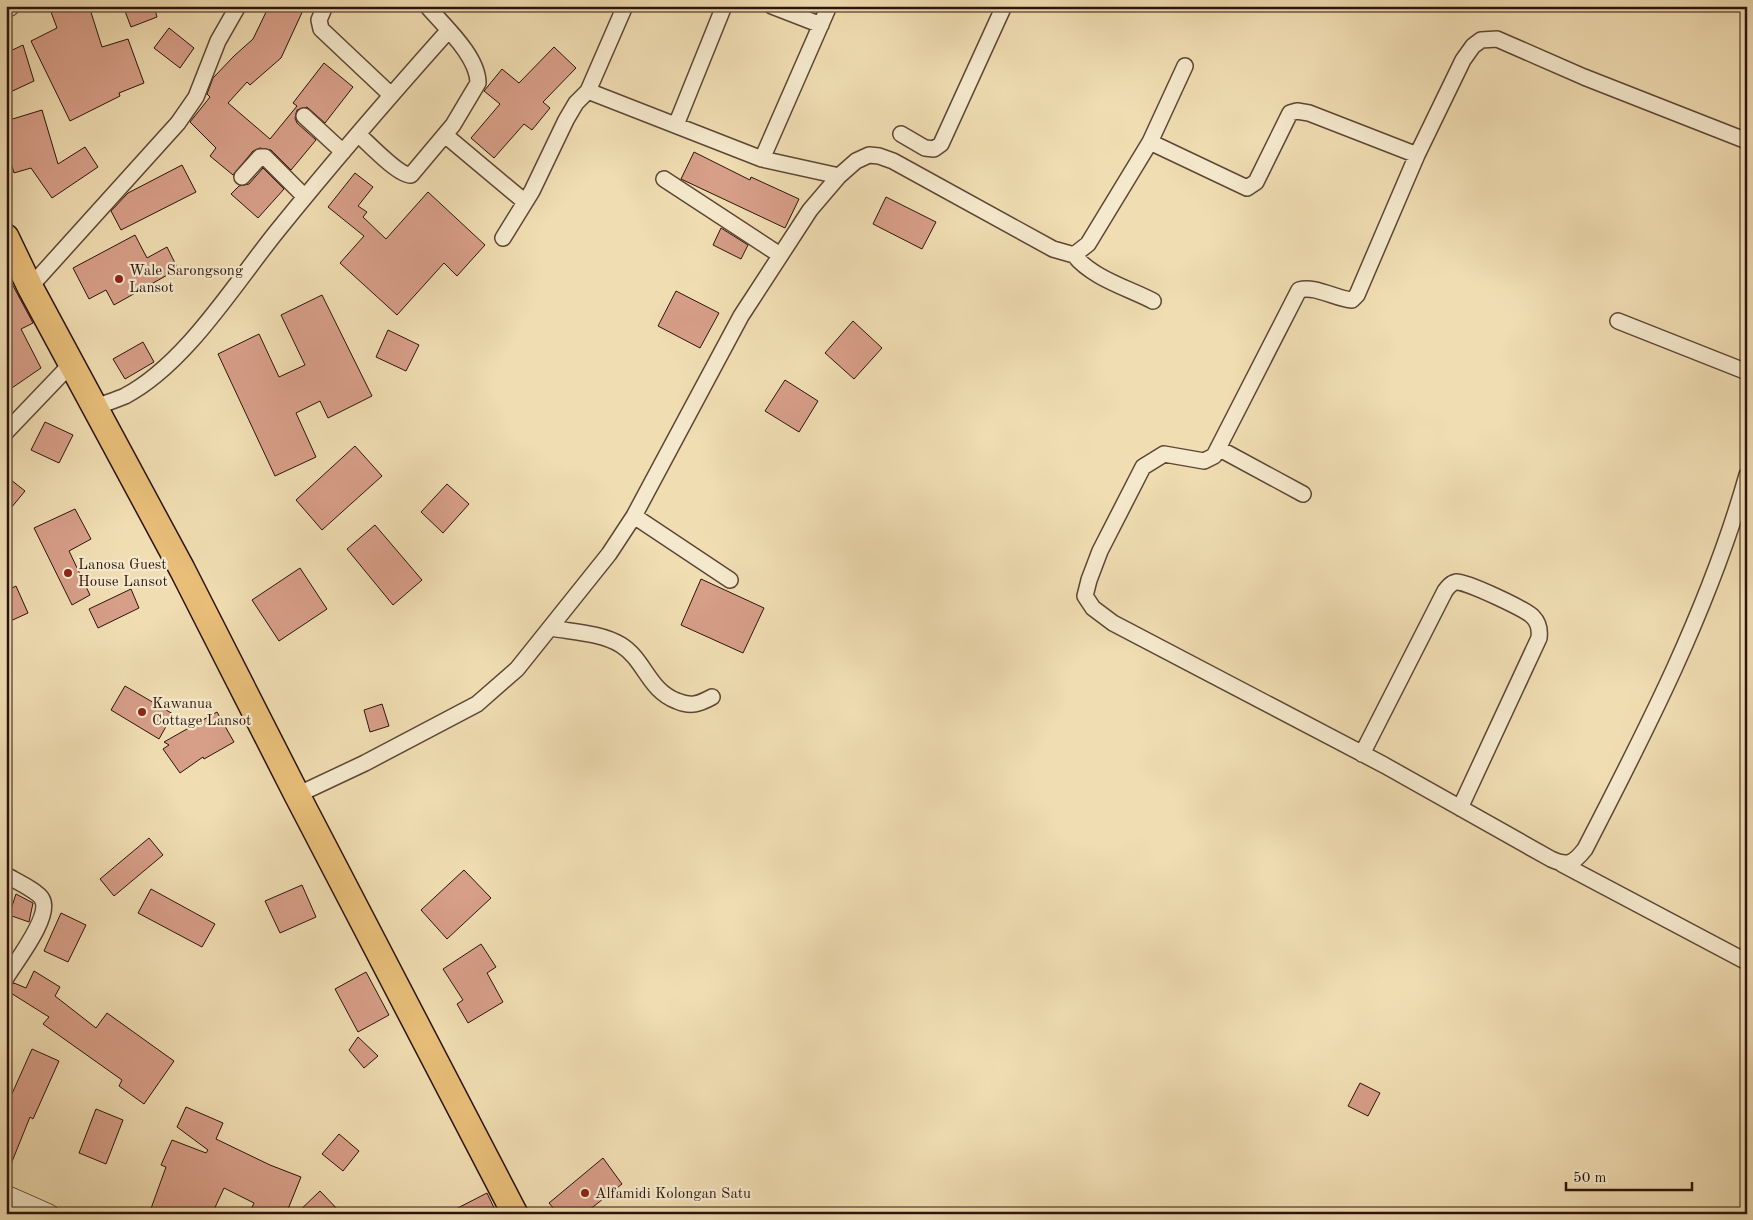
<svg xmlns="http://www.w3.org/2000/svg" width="1753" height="1220" font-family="'Old Standard TT',serif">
	<rect width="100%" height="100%" fill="#f0ddb2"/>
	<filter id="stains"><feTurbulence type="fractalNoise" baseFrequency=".004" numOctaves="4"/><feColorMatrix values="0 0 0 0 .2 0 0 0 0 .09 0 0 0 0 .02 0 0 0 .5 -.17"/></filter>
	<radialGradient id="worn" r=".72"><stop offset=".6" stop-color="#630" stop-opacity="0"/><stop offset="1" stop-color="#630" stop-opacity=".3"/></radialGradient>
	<path fill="#d79e88" stroke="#2c140b" d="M 66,6 L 89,6 L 102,47 L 128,39 L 144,83 L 119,93 L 120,96 L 70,121 L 31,41 L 57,28 L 51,12 Z
		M 123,6 L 154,6 L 157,17 L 131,27 Z
		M 269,6 L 305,6 L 281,58 L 250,85 L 247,82 L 228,103 L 270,139 L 297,106 L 293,103 L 324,63 L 353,87 L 325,123 L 307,107 L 297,110 L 295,118 L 297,123 L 316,140 L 291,170 L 271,150 L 260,148 L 253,151 L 233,175 L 210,156 L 216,148 L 190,122 L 210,97 L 207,94 L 213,78 L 234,56 L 253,39 Z
		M 169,28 L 194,48 L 180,68 L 154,48 Z
		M 23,45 L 34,81 L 6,94 L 6,53 Z
		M 554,47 L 576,68 L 543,102 L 550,108 L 532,130 L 524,124 L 494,158 L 471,138 L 500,104 L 484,91 L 502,69 L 519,83 Z
		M 42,110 L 58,164 L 85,147 L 98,167 L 52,198 L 31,168 L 14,173 L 6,146 L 6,121 Z
		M 694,152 L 750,180 L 751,177 L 799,199 L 785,228 L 681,179 Z
		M 182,165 L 196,192 L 121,230 L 111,211 L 128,193 Z
		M 263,168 L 284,189 L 258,218 L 231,194 L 239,186 L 249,184 Z
		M 355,173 L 373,187 L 358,206 L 367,212 L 363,217 L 386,239 L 428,192 L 485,245 L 457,276 L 444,263 L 397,315 L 340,263 L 364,236 L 328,207 Z
		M 886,197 L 936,222 L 922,249 L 873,224 Z
		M 721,228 L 748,245 L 741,259 L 713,245 Z
		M 135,235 L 147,258 L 167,247 L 178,269 L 114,305 L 106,290 L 89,299 L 73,268 Z
		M 11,282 L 33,323 L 21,329 L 41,368 L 6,392 L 6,285 Z
		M 676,291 L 719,313 L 700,348 L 658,326 Z
		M 322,295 L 372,396 L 328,418 L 320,401 L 296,413 L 316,457 L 275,476 L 218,354 L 259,334 L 279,377 L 305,365 L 281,315 Z
		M 853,321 L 882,348 L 854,379 L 825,353 Z
		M 388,330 L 419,345 L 406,371 L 376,357 Z
		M 143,342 L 154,362 L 125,379 L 113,359 Z
		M 785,380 L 818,401 L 799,432 L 765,411 Z
		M 45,422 L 73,435 L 59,463 L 31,450 Z
		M 355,446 L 382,476 L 322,530 L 296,500 Z
		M 6,476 L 25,491 L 6,514 Z
		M 447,484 L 469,504 L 443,533 L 421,512 Z
		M 75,509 L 91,539 L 69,551 L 90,595 L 72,605 L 34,528 Z
		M 375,525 L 422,580 L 393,605 L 347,549 Z
		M 300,568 L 327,609 L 279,641 L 252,600 Z
		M 701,579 L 764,608 L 743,653 L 681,625 Z
		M 16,586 L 28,613 L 6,623 L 6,591 Z
		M 131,589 L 139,608 L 98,628 L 89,609 Z
		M 125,686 L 173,714 L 159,739 L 111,710 Z
		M 382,704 L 389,726 L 370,732 L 364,710 Z
		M 217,712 L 234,742 L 204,759 L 203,757 L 180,773 L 163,749 L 169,745 L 164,742 Z
		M 149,838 L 163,855 L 114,896 L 100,879 Z
		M 464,870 L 491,898 L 447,939 L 421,910 Z
		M 302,885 L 316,917 L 280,933 L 265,901 Z
		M 151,889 L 215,924 L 202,947 L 138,913 Z
		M 16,894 L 33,903 L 29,922 L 9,915 Z
		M 61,913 L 86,925 L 68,962 L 44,951 Z
		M 481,944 L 496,967 L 487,973 L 503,1002 L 468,1023 L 457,1004 L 463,1000 L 443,969 Z
		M 34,971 L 60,987 L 55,996 L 96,1028 L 107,1013 L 174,1061 L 144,1104 L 119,1086 L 122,1080 L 43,1024 L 49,1017 L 6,990 L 6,987 L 14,983 L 26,988 Z
		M 366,972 L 389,1015 L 358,1032 L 335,989 Z
		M 358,1037 L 378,1056 L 364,1068 L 349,1050 Z
		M 32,1049 L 59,1061 L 33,1119 L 30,1117 L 7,1174 L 6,1107 Z
		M 1360,1083 L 1380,1093 L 1368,1116 L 1348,1106 Z
		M 186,1107 L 223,1123 L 216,1139 L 270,1165 L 301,1177 L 286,1214 L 249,1214 L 254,1203 L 224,1188 L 212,1214 L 149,1214 L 166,1167 L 161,1165 L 172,1140 L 206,1153 L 208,1150 L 177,1127 Z
		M 96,1109 L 123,1120 L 106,1164 L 79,1153 Z
		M 339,1134 L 359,1151 L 343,1171 L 322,1154 Z
		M 603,1158 L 622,1184 L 584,1214 L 558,1214 L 549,1203 Z
		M 320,1191 L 342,1214 L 296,1214 Z
		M 487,1193 L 497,1214 L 446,1214 Z"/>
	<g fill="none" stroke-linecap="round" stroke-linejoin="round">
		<defs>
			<path id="minor" d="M 325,6 L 319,20 L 321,29 L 391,95
				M 772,6 L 821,25
				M 588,91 L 762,159 L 839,176
				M 304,116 L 343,152
				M 676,125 L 724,6
				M 358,134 C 368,143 399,176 411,175 L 453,125 L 478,83 C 478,56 444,26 427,6
				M 901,134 L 925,148 L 934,149 L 941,144 L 1004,6
				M 445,135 L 525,202
				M 1747,141 L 1584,77 L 1497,39 L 1481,40 L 1473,46 L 1463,60 L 1417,155 L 1357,295 L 1352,300 C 1336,299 1315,285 1299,290 L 1214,456 L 1204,461 L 1164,454 L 1143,467 L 1100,551 L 1089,580 L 1085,596 L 1093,608 L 1113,623 L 1384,765 L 1551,859 C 1568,867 1574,863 1585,849 C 1647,729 1710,606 1747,475
				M 1150,142 L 1247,188 L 1256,182 L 1290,113 L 1297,111 L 1309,113 L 1417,155
				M 762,159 L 829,6
				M 242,177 L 260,157 L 265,157 L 305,197
				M 664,179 L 780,255
				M 503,238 L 532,191 L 566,120 L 576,103 L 588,91 L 625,6
				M 1074,255 C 1092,278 1128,288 1153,301
				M 30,287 L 178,123 L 196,97 L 218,41 L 238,6
				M 1618,321 L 1747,372
				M 96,407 C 106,403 116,400 125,396 C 186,364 235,283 278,230 C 333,162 390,96 448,31
				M 6,432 L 72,363
				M 1218,448 L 1303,494
				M 634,516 L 730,580
				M 551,628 C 573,632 601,633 621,645 C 645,660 648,690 677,701 C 691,707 699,704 712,697
				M 1362,754 L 1445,591 C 1448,587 1451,583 1456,582 C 1466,581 1527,610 1533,617 C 1539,623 1540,630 1539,638 L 1460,808
				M 297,795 L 365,763 L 477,704 L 517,669 L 609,554 L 634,516 L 741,316 L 810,210 L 839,176 L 856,161 L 869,155 L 879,156 L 893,161 L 1053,249 L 1074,255 L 1088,244 L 1150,142 L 1185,66
				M 1562,864 L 1747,962
				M 6,875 C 14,880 38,891 42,899 C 52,916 16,961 6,978"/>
			<path id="tertiary" d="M 6,8 L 10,6
				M 6,1195 L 49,1214"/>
			<path id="trunk" d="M 6,237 L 30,287 L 182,569 L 297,795 L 515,1214"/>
		</defs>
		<use href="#minor" stroke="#5d4635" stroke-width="18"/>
		<use href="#tertiary" stroke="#5d4635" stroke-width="21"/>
		<use href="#trunk" stroke="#2c140b" stroke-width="28"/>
		<use href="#minor" stroke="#f5e9cd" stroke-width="15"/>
		<use href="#tertiary" stroke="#f5e9cd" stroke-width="19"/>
		<use href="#trunk" stroke="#e8be79" stroke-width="25"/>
	</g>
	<g fill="#8f2418" stroke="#f5e9cd" stroke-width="2">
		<circle cx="119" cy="279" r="5"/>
		<circle cx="68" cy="573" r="5"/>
		<circle cx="142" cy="712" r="5"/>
		<circle cx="585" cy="1193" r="5"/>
	</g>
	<g text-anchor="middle" stroke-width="4.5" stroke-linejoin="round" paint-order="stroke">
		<g font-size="15" fill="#2c140b" stroke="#f5e9cd" text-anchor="start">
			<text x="129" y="275">Wale Sarongsong<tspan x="129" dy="17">Lansot</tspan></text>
			<text x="78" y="569">Lanosa Guest<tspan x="78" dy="17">House Lansot</tspan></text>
			<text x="152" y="708">Kawanua<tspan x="152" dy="17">Cottage Lansot</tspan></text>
			<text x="595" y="1198">Alfamidi Kolongan Satu</text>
		</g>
	</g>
	<rect width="1753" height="1220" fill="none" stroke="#f0ddb2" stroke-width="25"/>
	<rect x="8" y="8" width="1738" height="1205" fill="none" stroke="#2c140b" stroke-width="2.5"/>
	<rect x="12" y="12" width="1728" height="1195" fill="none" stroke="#2c140b"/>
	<path d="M1566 1182v8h126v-8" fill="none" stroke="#2c140b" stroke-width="2.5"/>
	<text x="1573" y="1182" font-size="15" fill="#2c140b" stroke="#f5e9cd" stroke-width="4" paint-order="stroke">50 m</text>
	<rect width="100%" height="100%" filter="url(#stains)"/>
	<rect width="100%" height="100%" fill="url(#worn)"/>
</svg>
